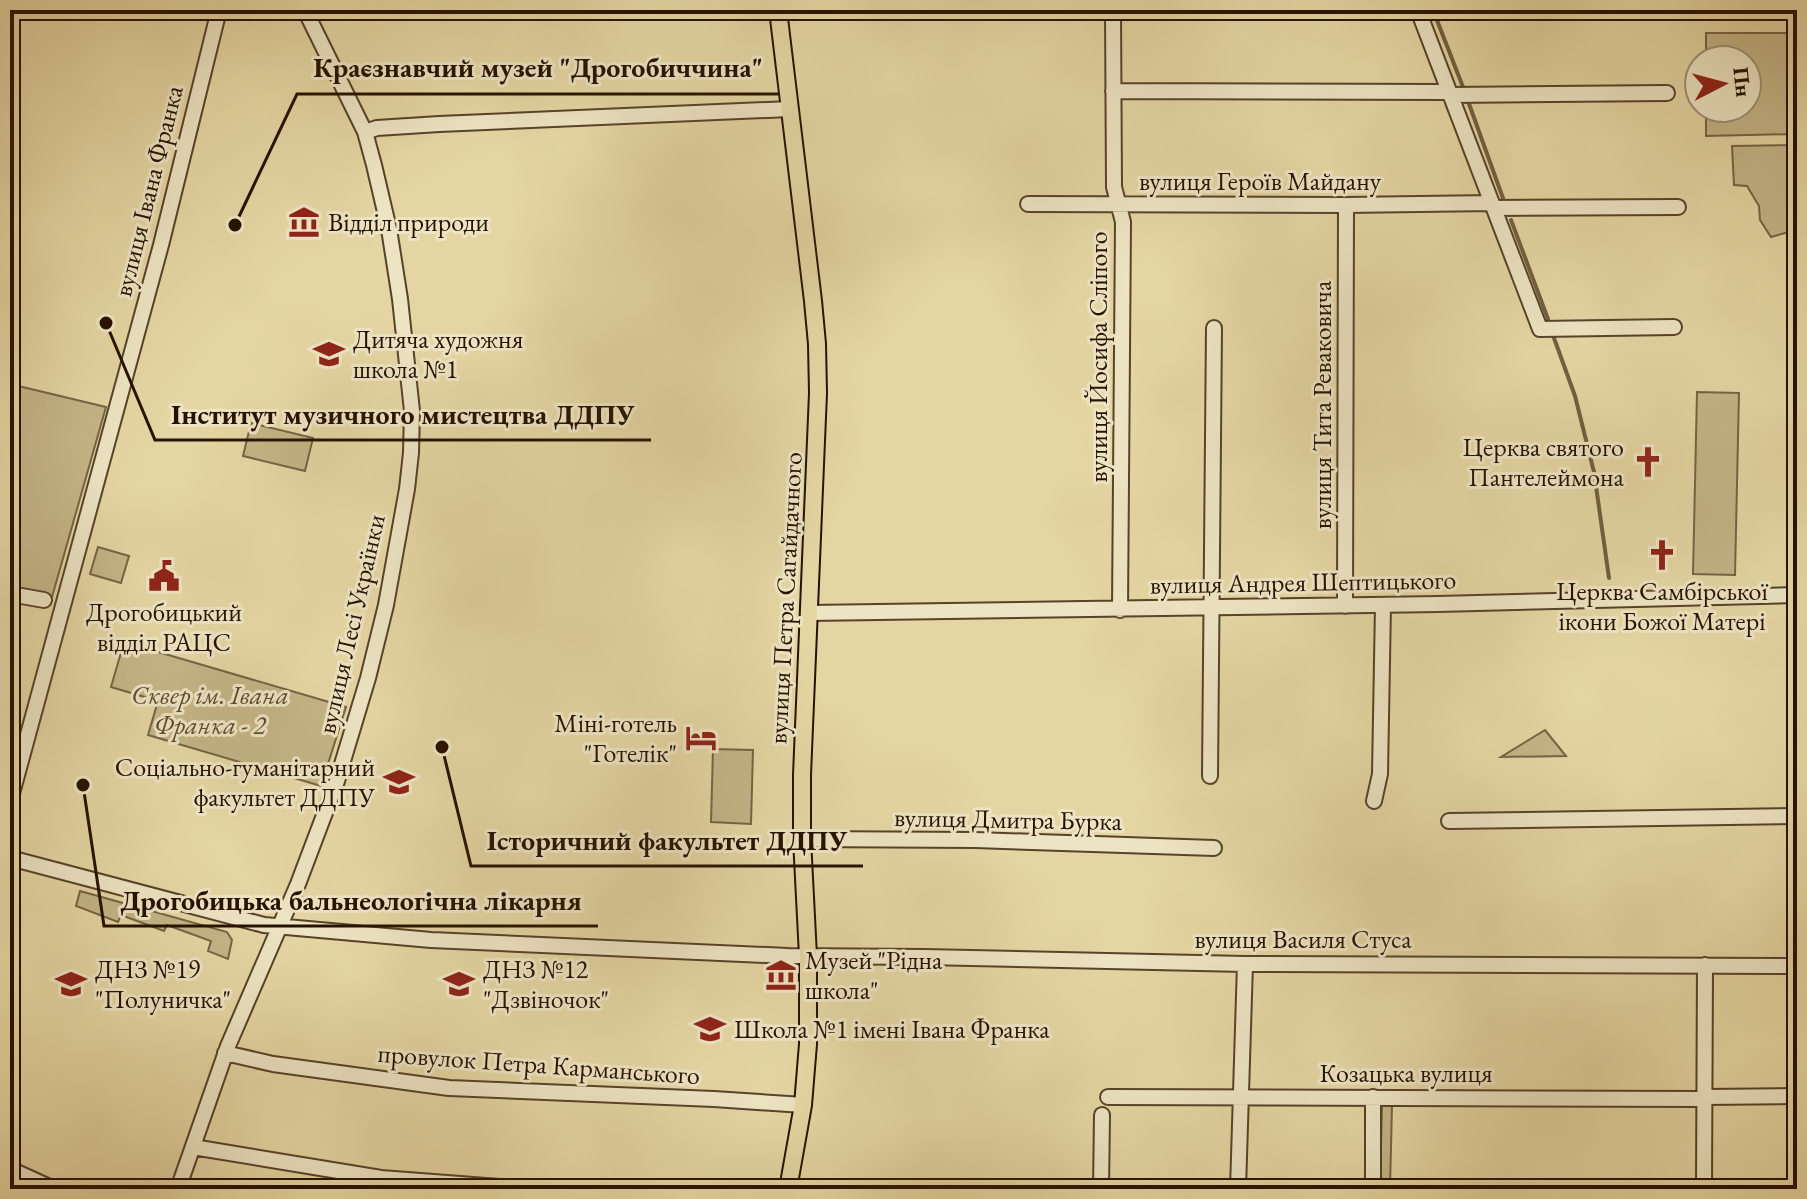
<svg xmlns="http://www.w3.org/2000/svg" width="1807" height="1199" font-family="'EB Garamond',serif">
	<rect width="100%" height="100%" fill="#e4d6a3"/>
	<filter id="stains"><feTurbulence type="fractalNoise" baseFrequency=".0025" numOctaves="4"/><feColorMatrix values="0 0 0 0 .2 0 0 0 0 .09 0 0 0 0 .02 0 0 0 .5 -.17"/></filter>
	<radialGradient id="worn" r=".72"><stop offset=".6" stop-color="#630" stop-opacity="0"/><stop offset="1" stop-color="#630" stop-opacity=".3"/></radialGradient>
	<path fill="#c4b587" stroke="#756444" stroke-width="2" d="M 1706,33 L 1797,33 L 1797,134 L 1706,136 L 1706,108 L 1747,108 L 1747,60 L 1706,60 Z
		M 1797,141 L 1797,233 L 1785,233 L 1771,237 L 1760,220 L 1759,206 L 1747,186 L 1734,185 L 1732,146 L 1788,145 Z
		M 10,384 L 106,407 L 52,597 L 10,588 Z
		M 1697,392 L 1739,393 L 1735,575 L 1693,574 Z
		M 251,423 L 313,438 L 305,471 L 243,456 Z
		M 98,547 L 129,556 L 121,583 L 90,574 Z
		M 124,642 L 346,707 L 321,786 L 148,735 L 158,701 L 111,687 Z
		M 1545,730 L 1566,756 L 1501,757 Z
		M 713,749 L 753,750 L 751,824 L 711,822 Z
		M 80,891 L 227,932 L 232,940 L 228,959 L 208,951 L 211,941 L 167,925 L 164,931 L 121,915 L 118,922 L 76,906 Z
		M 1382,1104 L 1392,1104 L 1390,1189 L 1380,1189 Z"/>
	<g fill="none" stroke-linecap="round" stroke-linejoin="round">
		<path stroke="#715f41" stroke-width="4" d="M 1433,10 L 1463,87
			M 1468,101 L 1504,201
			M 1511,220 L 1548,319
			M 1554,338 L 1575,396 L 1594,472 L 1609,578"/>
		<defs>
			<path id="minor" d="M 1113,10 L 1114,187 L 1123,222 L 1120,610
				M 1418,10 L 1540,329 L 1674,327
				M 1113,91 L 1449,92
				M 1450,95 L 1667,93
				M 365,132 L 377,128 L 439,124 L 790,109
				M 1028,204 L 1346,205 L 1492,203
				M 1494,208 L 1678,207
				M 10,594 L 44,600
				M 1345,606 L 1346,205
				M 809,613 L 1438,604 L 1797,595
				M 1210,776 L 1214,328
				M 10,801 L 161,245 L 219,10
				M 1374,801 L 1380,774 L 1383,605
				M 1449,821 L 1797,816
				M 802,839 L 975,840 L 1214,848
				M 10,858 L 264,925 L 431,940 L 788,956 L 924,957 L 1245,964 L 1797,966
				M 225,1053 L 273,1064 L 449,1088 L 714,1099 L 803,1105
				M 1108,1097 L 1704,1099
				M 1373,1097 L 1373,1189
				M 1704,1097 L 1797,1096
				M 193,1147 L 381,1178 L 527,1189
				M 10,1169 L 54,1189
				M 178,1189 L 228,1046 L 298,884 L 337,781 L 368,678 L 386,605 L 407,489 L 411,453 L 412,411 L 400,299 L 389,229 L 374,165 L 365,132 L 305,10
				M 1101,1189 L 1102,1115
				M 1238,1189 L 1245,964
				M 1704,1189 L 1705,965"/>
			<path id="major" d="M 778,10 L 813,301 L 817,344 L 818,393 L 802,775 L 802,839 L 808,956 L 808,1044 L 803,1105 L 788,1189"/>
		</defs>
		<use href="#minor" stroke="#564329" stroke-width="18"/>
		<use href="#major" stroke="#261200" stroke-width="20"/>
		<use href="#minor" stroke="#ede4c3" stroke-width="14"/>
		<use href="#major" stroke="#e4d6a3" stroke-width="16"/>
	</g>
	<defs>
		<symbol id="museum-bare" viewBox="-9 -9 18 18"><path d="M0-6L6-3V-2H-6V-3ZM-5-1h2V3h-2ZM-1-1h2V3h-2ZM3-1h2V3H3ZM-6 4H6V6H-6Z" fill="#8f2418" stroke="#ede4c3" stroke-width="2.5" paint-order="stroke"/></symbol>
		<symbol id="school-bare" viewBox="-9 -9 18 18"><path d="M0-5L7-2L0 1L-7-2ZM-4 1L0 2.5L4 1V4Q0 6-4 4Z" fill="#8f2418" stroke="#ede4c3" stroke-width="2.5" paint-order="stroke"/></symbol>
		<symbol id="church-bare" viewBox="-9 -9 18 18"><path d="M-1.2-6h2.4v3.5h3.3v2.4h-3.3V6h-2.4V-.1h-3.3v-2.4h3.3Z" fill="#8f2418" stroke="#ede4c3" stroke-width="2.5" paint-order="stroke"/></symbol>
		<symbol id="civic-bare" viewBox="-9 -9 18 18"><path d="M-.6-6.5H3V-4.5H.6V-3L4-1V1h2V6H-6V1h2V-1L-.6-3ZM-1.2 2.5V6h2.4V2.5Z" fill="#8f2418" stroke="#ede4c3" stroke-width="2.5" paint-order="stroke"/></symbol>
		<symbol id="hotel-bare" viewBox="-9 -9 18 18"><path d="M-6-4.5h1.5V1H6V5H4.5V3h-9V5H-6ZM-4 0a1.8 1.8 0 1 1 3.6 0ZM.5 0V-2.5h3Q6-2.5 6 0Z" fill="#8f2418" stroke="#ede4c3" stroke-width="2.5" paint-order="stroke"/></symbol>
		<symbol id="university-bare" viewBox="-9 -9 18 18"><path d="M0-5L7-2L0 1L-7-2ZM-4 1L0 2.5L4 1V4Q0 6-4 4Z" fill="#8f2418" stroke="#ede4c3" stroke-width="2.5" paint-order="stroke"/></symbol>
	</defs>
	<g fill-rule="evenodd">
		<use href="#museum-bare" x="282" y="200" width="44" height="44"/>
		<use href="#school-bare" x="307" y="332" width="44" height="44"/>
		<use href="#church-bare" x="1626" y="440" width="44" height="44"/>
		<use href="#church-bare" x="1640" y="533" width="44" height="44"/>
		<use href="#civic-bare" x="142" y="554" width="44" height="44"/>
		<use href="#hotel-bare" x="679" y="716" width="44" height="44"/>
		<use href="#university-bare" x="377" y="760" width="44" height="44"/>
		<use href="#museum-bare" x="759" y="953" width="44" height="44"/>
		<use href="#school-bare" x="49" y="962" width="44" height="44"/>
		<use href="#school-bare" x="437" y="962" width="44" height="44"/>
		<use href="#school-bare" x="688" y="1007" width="44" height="44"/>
	</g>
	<g text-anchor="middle" stroke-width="6" stroke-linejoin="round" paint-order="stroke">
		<g font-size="26" fill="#261200" stroke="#ede4c3">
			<text x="1260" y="190">вулиця Героїв Майдану</text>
			<text transform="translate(148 191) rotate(-76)" y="9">вулиця Івана Франка</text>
			<text transform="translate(1098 357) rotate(-90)" y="9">вулиця Йосифа Сліпого</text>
			<text transform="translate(1322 405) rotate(-90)" y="9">вулиця Тита Реваковича</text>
			<text transform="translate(1303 582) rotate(-1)" y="9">вулиця Андрея Шептицького</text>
			<text transform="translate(785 598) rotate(-87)" y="9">вулиця Петра Сагайдачного</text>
			<text transform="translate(351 624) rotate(-77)" y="9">вулиця Лесі Українки</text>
			<text transform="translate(1008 819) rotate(1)" y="9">вулиця Дмитра Бурка</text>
			<text x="1303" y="948">вулиця Василя Стуса</text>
			<text transform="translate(539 1064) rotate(4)" y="9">провулок Петра Карманського</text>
			<text x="1406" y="1082">Козацька вулиця</text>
		</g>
		<g font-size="26" fill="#261200" stroke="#ede4c3" text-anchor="start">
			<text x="328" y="231">Відділ природи</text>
			<text x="353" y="348">Дитяча художня<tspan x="353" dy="30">школа №1</tspan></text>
			<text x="1624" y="456" text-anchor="end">Церква святого<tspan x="1624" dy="30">Пантелеймона</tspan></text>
			<text x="1662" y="600" text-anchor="middle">Церква Самбірської<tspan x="1662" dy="30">ікони Божої Матері</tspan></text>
			<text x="164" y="621" text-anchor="middle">Дрогобицький<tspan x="164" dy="30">відділ РАЦС</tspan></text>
			<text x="677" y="732" text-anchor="end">Міні-готель<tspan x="677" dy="30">"Готелік"</tspan></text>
			<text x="375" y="776" text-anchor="end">Соціально-гуманітарний<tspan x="375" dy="30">факультет ДДПУ</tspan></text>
			<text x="805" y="969">Музей "Рідна<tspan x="805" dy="30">школа"</tspan></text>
			<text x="95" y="978">ДНЗ №19<tspan x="95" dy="30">"Полуничка"</tspan></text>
			<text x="483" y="978">ДНЗ №12<tspan x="483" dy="30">"Дзвіночок"</tspan></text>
			<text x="734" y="1038">Школа №1 імені Івана Франка</text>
		</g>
		<g font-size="26" font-style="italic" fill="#5d4b2f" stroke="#ede4c3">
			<text x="210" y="704">Сквер ім. Івана<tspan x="210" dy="30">Франка - 2</tspan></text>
		</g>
	</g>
	<path fill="none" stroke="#261200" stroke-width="3" d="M235 225L297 94H779M106 323L155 440H651M442 747L471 866H863M83 785L104 926H598"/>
	<g fill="#261200" stroke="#ede4c3" stroke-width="3">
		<circle cx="235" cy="225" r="8"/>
		<circle cx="106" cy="323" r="8"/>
		<circle cx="442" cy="747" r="8"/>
		<circle cx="83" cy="785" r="8"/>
	</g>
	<g font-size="28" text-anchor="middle" font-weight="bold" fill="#261200" stroke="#ede4c3" stroke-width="6" stroke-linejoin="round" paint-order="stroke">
		<text x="538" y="77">Краєзнавчий музей "Дрогобиччина"</text>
		<text x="403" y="424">Інститут музичного мистецтва ДДПУ</text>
		<text x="667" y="850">Історичний факультет ДДПУ</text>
		<text x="351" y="910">Дрогобицька бальнеологічна лікарня</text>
	</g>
	<rect width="1807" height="1199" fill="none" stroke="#e4d6a3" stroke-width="40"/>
	<rect x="12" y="12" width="1783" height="1175" fill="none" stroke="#261200" stroke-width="4"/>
	<rect x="20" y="20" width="1767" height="1159" fill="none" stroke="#261200" stroke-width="2"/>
	<g transform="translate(1723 84) rotate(84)"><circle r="38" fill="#ede4c3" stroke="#9d9075" stroke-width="2"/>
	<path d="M0-6L14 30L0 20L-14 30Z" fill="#8f2418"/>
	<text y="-12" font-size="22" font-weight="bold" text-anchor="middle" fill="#261200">Пн</text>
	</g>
	<rect width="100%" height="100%" filter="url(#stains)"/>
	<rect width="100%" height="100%" fill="url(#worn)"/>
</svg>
